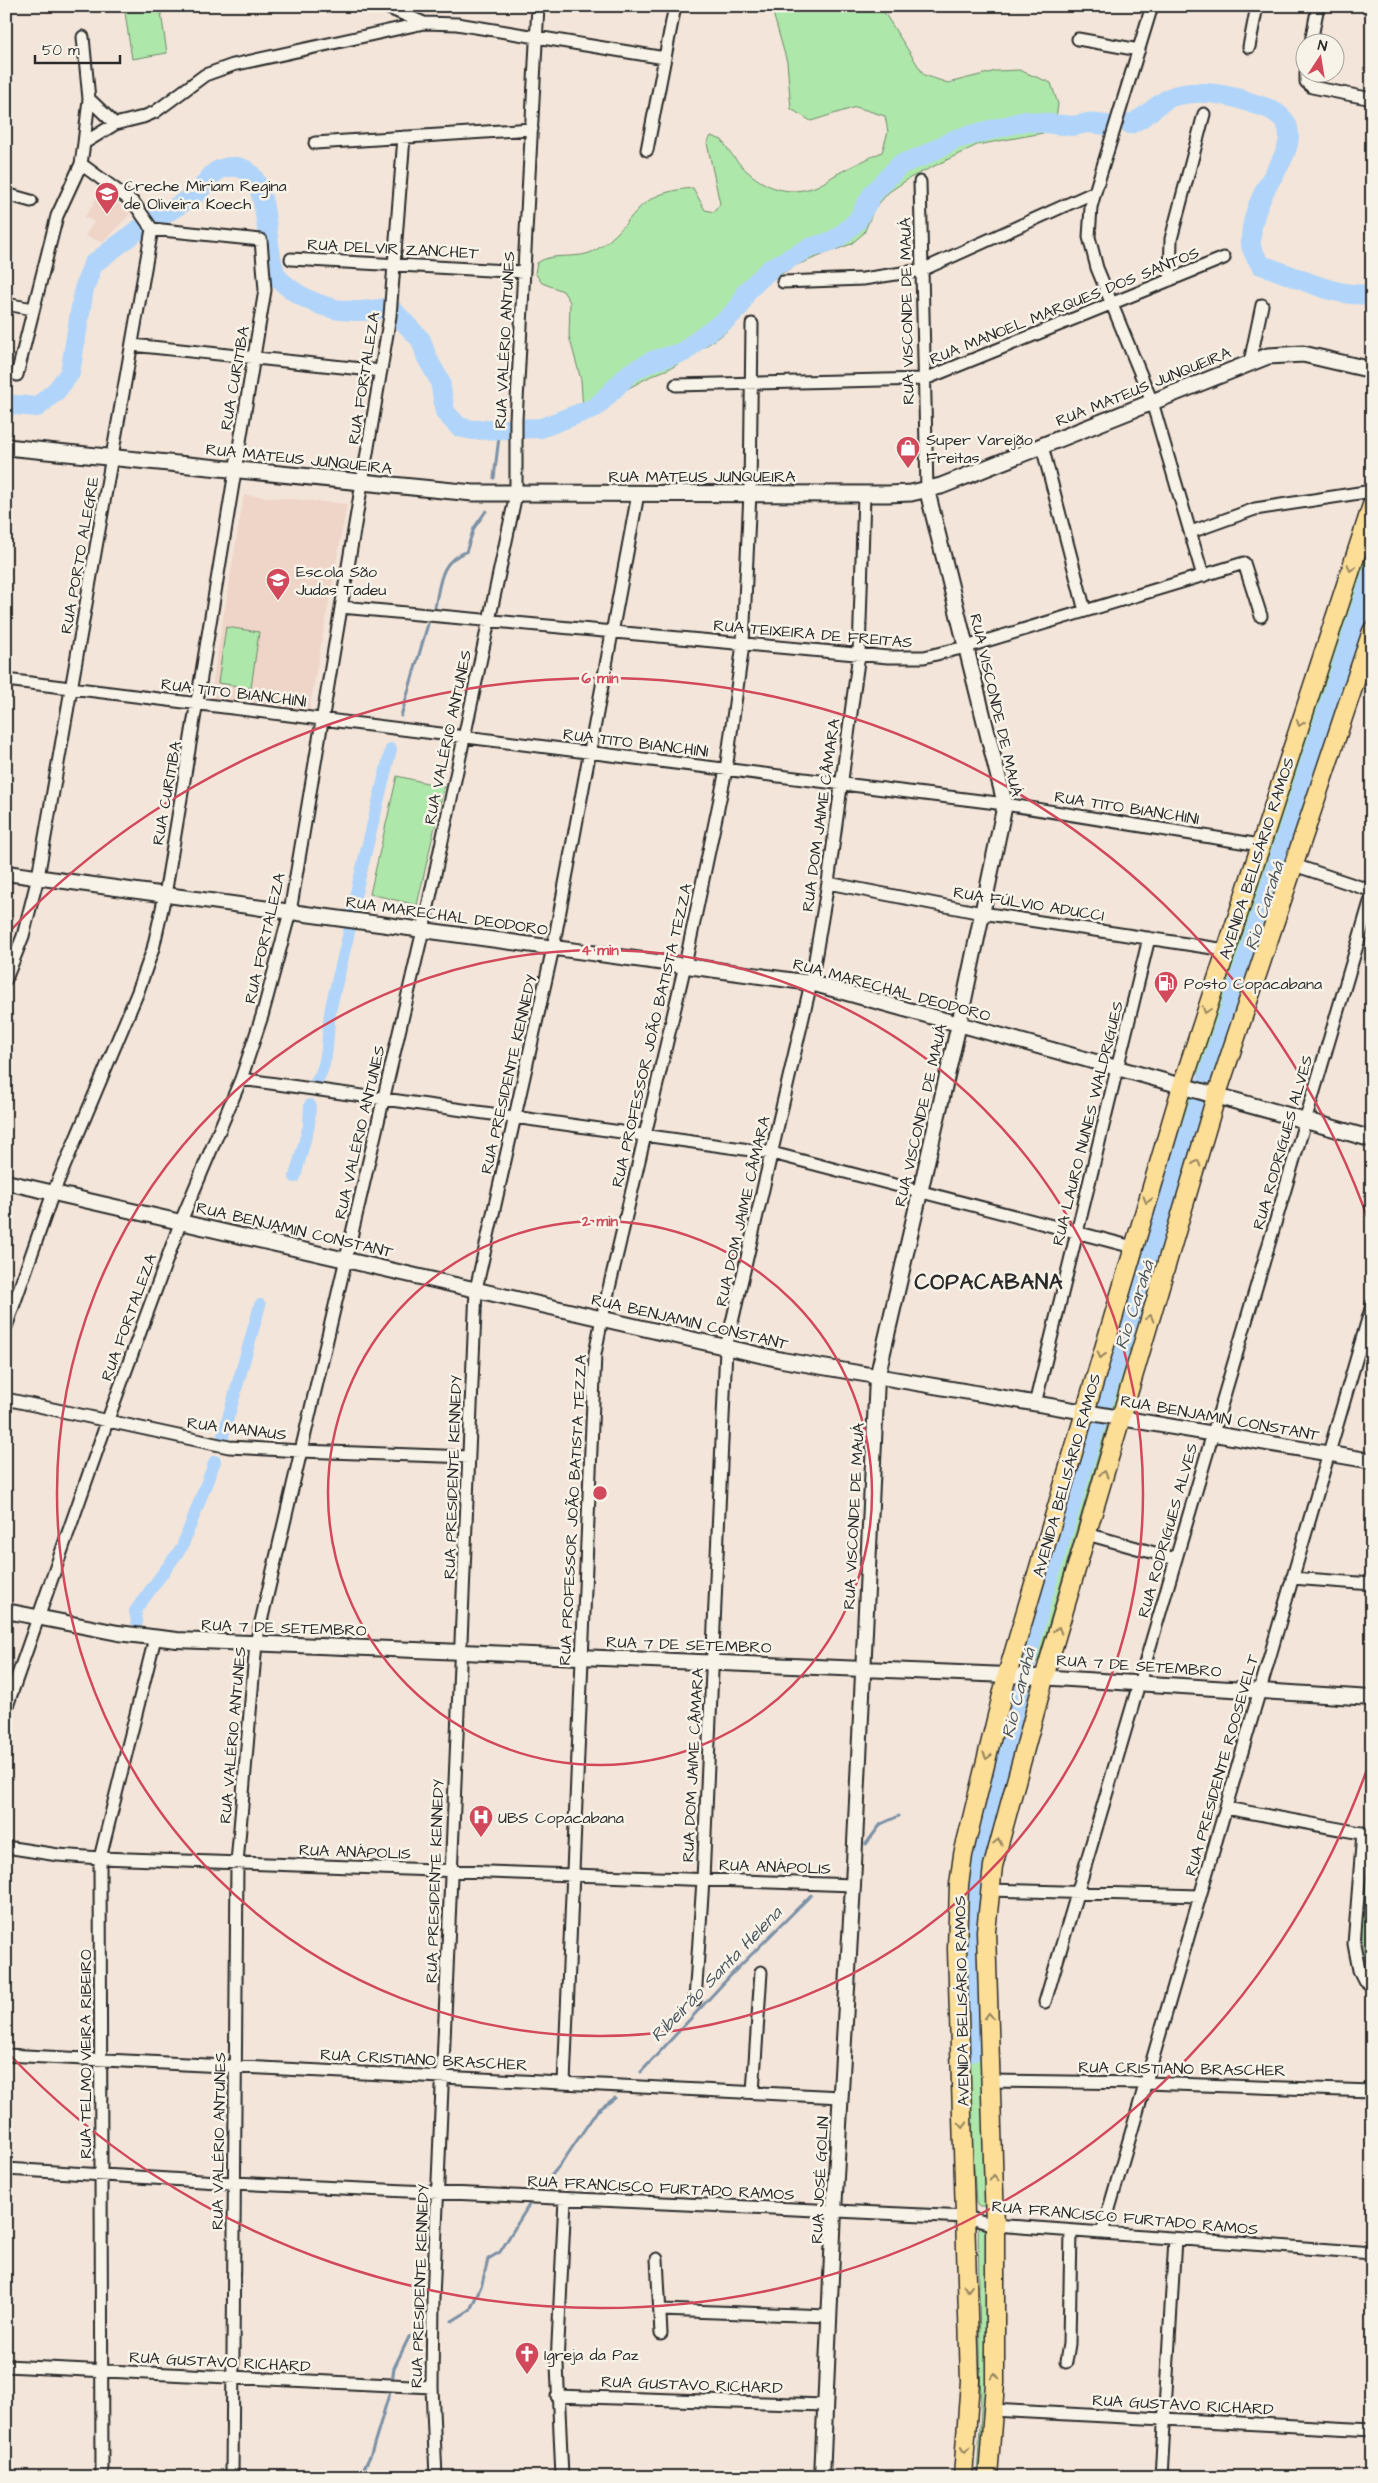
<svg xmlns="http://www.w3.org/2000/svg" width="1378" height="2483" font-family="'Architects Daughter',sans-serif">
	<rect width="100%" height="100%" fill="#f3e5d9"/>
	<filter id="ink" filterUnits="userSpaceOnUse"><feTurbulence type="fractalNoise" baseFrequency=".02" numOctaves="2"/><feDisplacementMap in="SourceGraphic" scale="10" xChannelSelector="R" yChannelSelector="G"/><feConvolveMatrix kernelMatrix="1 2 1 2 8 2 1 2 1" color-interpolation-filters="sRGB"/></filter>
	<g filter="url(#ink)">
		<path fill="#efd4c8" d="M 102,190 L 130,214 L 103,242 L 85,236 L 94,222 L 85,217 Z
			M 244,495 L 347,504 L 309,710 L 210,698 Z"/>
		<path fill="#aee7aa" stroke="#6c896a" d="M 124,6 L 160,6 L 167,53 L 132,59 Z
			M 771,6 L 880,6 L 924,75 L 948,83 L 996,71 L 1019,70 L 1051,83 L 1058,104 L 1056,119 L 1043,133 L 977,145 L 910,178 L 889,192 L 874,209 L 864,233 L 851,244 L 794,266 L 770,281 L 748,301 L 733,326 L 718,338 L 673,367 L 651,376 L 627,389 L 590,417 L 583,410 L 581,380 L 569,336 L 570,302 L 563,291 L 542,283 L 535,273 L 537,263 C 553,251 578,261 596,250 C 639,223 629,193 693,188 L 705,210 L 714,212 L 720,204 L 707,143 L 711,136 L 722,140 C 742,173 775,203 817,186 C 824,183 830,178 837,174 C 852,166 867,159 882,152 L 888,132 L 885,116 L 856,107 L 811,121 L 791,109 L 787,62 Z
			M 1372,527 L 1372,606 L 1214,1079 L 1193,1072 Z
			M 226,627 L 259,632 L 251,688 L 218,683 Z
			M 397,776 L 444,787 L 417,905 L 370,894 Z
			M 1186,1088 L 1207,1093 L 1116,1406 L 1113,1409 L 1092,1404 Z
			M 1090,1420 L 1106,1424 L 1107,1427 L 1038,1661 L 1035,1664 L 1021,1663 L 1020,1658 Z
			M 1011,1682 L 1030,1687 L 993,1832 L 980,1955 L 985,2206 L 978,2206 L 976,2203 L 962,1974 L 965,1877 Z
			M 1372,1840 L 1372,1975 C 1353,1947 1366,1877 1368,1842 Z
			M 978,2224 L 990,2226 L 985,2477 L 977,2477 L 981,2410 Z"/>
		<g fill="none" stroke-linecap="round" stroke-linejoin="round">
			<path stroke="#7b91a7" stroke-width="3" d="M 494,478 L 500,429
				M 435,607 C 440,584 440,560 466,552 L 474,528 L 486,511
				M 401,716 L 428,624
				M 988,1782 L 997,1783
				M 866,1844 L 881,1824 L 899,1816
				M 641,2072 L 732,1974 L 811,1895
				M 546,2182 L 561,2164 L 597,2111 L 615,2098
				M 452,2321 L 470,2310 L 482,2284 L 488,2259 L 500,2252 L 529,2205
				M 392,2382 L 394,2368 L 409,2337 L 420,2333
				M 360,2477 L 371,2454 L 391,2388"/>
			<path stroke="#b1d5fa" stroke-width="12" d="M 352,909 L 391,749
				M 316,1082 C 331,1060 326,1032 331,1007 C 337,981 344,954 350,928
				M 295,1177 L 309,1125 L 310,1105
				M 223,1436 L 260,1305
				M 137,1622 L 135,1611 L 182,1547 L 215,1461"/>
			<path stroke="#b1d5fa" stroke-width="20" d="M 1130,124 C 1147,118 1160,100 1174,96 C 1201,89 1227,94 1252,103 C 1259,106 1267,107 1273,111 C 1308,131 1276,168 1265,190 C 1257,206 1250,227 1251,245 C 1251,251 1258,259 1261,265 C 1298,276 1332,298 1372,294
				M 155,219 C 169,210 188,202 200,190 C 206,183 212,172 221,169 C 280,150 258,261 281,281 C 300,299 330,312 357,311 C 368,311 379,308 391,308 L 421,340 L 427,358 L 440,381 L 445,412 L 459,427 L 473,430 L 541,428 L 596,407 L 630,373 L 652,361 L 684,352 L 701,337 L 726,320 L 740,306 L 746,292 L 771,268 L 809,248 L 827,243 L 839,237 L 857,221 L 873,193 L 901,164 L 921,157 L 956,139 L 1025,121 L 1073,126 L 1087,123 L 1107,125
				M 6,404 L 37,407 L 56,391 L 70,373 L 84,289 L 93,264 L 142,227
				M 972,2052 L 973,1896 L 989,1812 L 1040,1605 L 1134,1303 L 1372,574"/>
			<defs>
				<path id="minor" d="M 384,6 L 424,23
					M 1152,6 L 1095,192 L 1091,207 L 1089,237 L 1097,268 L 1152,402 L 1203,576
					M 83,37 L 89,99 L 84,143
					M 1078,39 L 1139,50
					M 1311,42 L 1318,6
					M 1249,47 L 1257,6
					M 1306,72 L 1306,82 L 1312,87 L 1372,99
					M 89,99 L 115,124
					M 315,143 L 532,129
					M 647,150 L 675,6
					M 920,182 L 927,490
					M 6,194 L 31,201
					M 291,259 L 524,272
					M 1170,280 L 1171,239 L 1204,114
					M 783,282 L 863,279 L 922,270 L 1095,192
					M 6,304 L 33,309
					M 132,345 L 381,371
					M 1250,362 L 1262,305
					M 17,375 L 57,216 L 81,164 L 84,143 L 115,124 L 143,117 L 155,112 L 205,75 L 233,65 L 424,23 L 457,24 L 665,58
					M 676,385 L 925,379 L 1224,258
					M 1042,446 L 1085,611
					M 1191,532 L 1255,509 L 1372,491
					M 341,607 L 888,657 L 924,657 L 966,647 L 1244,563 L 1261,616
					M 1358,672 L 1372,677
					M 6,680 L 1005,804 L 1260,845
					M 1294,865 L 1372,891
					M 828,883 L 982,913 L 1226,950
					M 6,979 L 23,936 L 38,877 L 152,229 L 134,203 L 81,164
					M 241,1079 L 772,1153 L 1133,1247
					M 6,1327 L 53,1193 L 137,994 L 153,949 L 165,895 L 265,290 L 261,240 L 152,229
					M 6,1399 L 229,1447 L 301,1451 L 469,1457
					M 1035,1404 L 1149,938
					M 1087,1534 L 1176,1559
					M 1292,1578 L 1372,1584
					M 6,1709 L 107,1422 L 181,1221 L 241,1079 L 262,1016 L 290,912 L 390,316 L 404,137
					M 1226,1808 L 1372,1835
					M 1363,1833 L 1354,1944 L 1359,1970 L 1364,1980 L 1372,1986
					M 6,1847 L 58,1855 L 100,1858 L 853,1885
					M 989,1890 L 1200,1896
					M 695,2000 L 703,1880 L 726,1348 L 811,983 L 828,883 L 859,654 L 864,495
					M 1045,2002 L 1372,895
					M 6,2055 L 841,2097
					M 991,2081 L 1146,2083 L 1372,2091
					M 564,2083 L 595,1354 L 602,1318 L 685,965 L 726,770 L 743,644 L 750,493 L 752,324
					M 753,2092 L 761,1972
					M 6,2169 L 234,2183 L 966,2217 L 995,2225 L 1372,2253
					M 1102,2233 L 1372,1305
					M 657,2259 L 661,2334
					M 661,2310 L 829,2316
					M 1066,2362 L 1069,2344 L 1071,2231
					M 6,2366 L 432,2387
					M 557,2396 L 825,2405
					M 993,2410 L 1372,2430
					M 102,2477 L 100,1858 L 155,1638
					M 232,2477 L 237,1863 L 256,1643 L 423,930 L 516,494 L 516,420 L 538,6
					M 436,2477 L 432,2387 L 433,2299 L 476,1289 L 553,948 L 638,494
					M 562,2477 L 557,2364 L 565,2199
					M 1161,2477 L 1175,2239"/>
				<path id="tertiary" d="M 6,873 L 811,983 L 1182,1086
					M 6,1182 L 782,1360 L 1372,1461
					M 6,1611 L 118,1633 L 177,1640 L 1007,1675 L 1372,1698
					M 822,2477 L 834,2211 L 853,1885 L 877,1378 L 959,1024 L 1005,804 L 927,490"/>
				<path id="secondary" d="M 6,447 L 473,493 L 888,494 L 911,493 L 941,486 L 1268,356 L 1303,354 L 1372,370
					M 1182,1086 L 1372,1139"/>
				<path id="primary" d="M 963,2477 L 970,2381 L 957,1949 L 959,1885 L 963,1855 L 1007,1675 L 1182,1086 L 1372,505
					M 988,2477 L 995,2383 L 995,2225 L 986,1931 L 993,1866 L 1048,1664 L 1215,1100 L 1372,631"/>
			</defs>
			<use href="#minor" stroke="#2b2b2b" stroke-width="15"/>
			<use href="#tertiary" stroke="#2b2b2b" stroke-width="18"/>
			<use href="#secondary" stroke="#2b2b2b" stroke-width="19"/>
			<use href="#primary" stroke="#2b2b2b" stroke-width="21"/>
			<use href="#minor" stroke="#f7f3e8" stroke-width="11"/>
			<use href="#tertiary" stroke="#f7f3e8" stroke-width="14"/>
			<use href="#secondary" stroke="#f7f3e8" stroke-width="15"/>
			<use href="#primary" stroke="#fdde96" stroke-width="18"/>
		</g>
		<defs><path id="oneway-chevron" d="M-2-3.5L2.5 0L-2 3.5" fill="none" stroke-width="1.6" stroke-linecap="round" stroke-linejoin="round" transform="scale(1.25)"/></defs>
		<g stroke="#948460">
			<use href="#oneway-chevron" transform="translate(1351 568) rotate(108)"/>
			<use href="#oneway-chevron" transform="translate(1300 723) rotate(108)"/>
			<use href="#oneway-chevron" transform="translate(1206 1010) rotate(108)"/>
			<use href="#oneway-chevron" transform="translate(1197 1163) rotate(-73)"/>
			<use href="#oneway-chevron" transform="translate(1147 1200) rotate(107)"/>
			<use href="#oneway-chevron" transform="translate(1150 1318) rotate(-73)"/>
			<use href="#oneway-chevron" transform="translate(1101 1355) rotate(107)"/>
			<use href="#oneway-chevron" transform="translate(1104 1474) rotate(-74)"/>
			<use href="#oneway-chevron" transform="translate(1058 1630) rotate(-73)"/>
			<use href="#oneway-chevron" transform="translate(987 1756) rotate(104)"/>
			<use href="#oneway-chevron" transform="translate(998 1842) rotate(-77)"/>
			<use href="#oneway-chevron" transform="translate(989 2016) rotate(-92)"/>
			<use href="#oneway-chevron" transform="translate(963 2125) rotate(88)"/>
			<use href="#oneway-chevron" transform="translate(994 2178) rotate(-92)"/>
			<use href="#oneway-chevron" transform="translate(968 2288) rotate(89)"/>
			<use href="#oneway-chevron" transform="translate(995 2376) rotate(-90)"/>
			<use href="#oneway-chevron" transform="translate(965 2450) rotate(95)"/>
		</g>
	</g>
	<g fill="none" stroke="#d1495b" stroke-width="2.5">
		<circle cx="600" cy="1493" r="272"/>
		<circle cx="600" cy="1493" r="543"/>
		<path d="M1371 1758A815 815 0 0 1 9 2054M9 932A815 815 0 0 1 1371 1228"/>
	</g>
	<defs>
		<symbol id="school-pin" viewBox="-11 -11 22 30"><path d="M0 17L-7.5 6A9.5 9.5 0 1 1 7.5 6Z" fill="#d1495b" stroke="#f7f3e8"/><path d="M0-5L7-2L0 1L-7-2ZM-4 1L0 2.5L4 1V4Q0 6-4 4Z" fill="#fff"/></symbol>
		<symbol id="shop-pin" viewBox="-11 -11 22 30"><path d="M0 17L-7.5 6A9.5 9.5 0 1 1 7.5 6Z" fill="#d1495b" stroke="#f7f3e8"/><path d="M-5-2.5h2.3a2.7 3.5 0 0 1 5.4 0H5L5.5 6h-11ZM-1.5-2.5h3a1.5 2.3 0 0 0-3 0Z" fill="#fff"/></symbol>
		<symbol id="fuel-pin" viewBox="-11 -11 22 30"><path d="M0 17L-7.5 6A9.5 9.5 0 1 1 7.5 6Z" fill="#d1495b" stroke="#f7f3e8"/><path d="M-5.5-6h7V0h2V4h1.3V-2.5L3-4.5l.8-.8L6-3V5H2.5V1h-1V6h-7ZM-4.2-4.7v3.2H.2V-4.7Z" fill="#fff"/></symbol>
		<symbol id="hospital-pin" viewBox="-11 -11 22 30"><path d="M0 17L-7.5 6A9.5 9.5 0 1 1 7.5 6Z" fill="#d1495b" stroke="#f7f3e8"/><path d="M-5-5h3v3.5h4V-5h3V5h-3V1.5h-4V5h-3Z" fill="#fff"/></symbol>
		<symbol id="church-pin" viewBox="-11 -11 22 30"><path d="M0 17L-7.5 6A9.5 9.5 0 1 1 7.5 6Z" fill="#d1495b" stroke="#f7f3e8"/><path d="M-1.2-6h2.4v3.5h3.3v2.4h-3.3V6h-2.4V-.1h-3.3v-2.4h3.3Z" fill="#fff"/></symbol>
	</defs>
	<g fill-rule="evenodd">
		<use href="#school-pin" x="93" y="180" width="28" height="38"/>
		<use href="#shop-pin" x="894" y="434" width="28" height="38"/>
		<use href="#school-pin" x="264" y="566" width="28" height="38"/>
		<use href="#fuel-pin" x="1152" y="969" width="28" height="38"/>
		<use href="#hospital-pin" x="467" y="1803" width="28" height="38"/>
		<use href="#church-pin" x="513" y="2340" width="28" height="38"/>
	</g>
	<g text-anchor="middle" stroke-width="5" stroke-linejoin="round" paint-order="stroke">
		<g font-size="16" fill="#2b2b2b" stroke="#f7f3e8" text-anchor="start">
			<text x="124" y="191">Creche Miriam Regina<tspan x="124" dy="18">de Oliveira Koech</tspan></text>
			<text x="926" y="445">Super Varejão<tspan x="926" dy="18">Freitas</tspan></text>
			<text x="296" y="577">Escola São<tspan x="296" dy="18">Judas Tadeu</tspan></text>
			<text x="1184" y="989">Posto Copacabana</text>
			<text x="498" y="1823">UBS Copacabana</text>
			<text x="544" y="2360">Igreja da Paz</text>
		</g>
		<g font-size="16" fill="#2b2b2b" stroke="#f7f3e8">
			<text transform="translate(393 248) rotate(3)" y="6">RUA DELVIR ZANCHET</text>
			<text transform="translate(1064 305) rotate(-22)" y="6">RUA MANOEL MARQUES DOS SANTOS</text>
			<text transform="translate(906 311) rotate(-91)" y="6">RUA VISCONDE DE MAUÁ</text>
			<text transform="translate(504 340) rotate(-87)" y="6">RUA VALÉRIO ANTUNES</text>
			<text transform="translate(234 378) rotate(-80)" y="6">RUA CURITIBA</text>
			<text transform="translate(363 378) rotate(-81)" y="6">RUA FORTALEZA</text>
			<text transform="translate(1143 386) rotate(-22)" y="6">RUA MATEUS JUNQUEIRA</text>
			<text transform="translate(299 458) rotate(6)" y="6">RUA MATEUS JUNQUEIRA</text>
			<text x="702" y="482">RUA MATEUS JUNQUEIRA</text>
			<text transform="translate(79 555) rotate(-80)" y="6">RUA PORTO ALEGRE</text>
			<text transform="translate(813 633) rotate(5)" y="6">RUA TEIXEIRA DE FREITAS</text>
			<text transform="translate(234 692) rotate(7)" y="6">RUA TITO BIANCHINI</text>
			<text transform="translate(997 705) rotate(77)" y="6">RUA VISCONDE DE MAUÁ</text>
			<text transform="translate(447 737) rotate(-78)" y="6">RUA VALÉRIO ANTUNES</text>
			<text transform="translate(636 742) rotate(7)" y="6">RUA TITO BIANCHINI</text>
			<text transform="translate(166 793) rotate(-80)" y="6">RUA CURITIBA</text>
			<text transform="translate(1127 807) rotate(9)" y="6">RUA TITO BIANCHINI</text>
			<text transform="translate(820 815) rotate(-82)" y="6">RUA DOM JAIME CÂMARA</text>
			<text transform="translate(1256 858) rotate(-72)" y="6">AVENIDA BELISÁRIO RAMOS</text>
			<text transform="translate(1029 903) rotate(9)" y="6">RUA FÚLVIO ADUCCI</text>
			<text transform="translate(447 915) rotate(8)" y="6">RUA MARECHAL DEODORO</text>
			<text transform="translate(264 938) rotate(-77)" y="6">RUA FORTALEZA</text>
			<text transform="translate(892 989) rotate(15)" y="6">RUA MARECHAL DEODORO</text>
			<text transform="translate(651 1035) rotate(-77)" y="6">RUA PROFESSOR JOÃO BATISTA TEZZA</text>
			<text transform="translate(508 1074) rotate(-77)" y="6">RUA PRESIDENTE KENNEDY</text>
			<text transform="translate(920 1115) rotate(-77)" y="6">RUA VISCONDE DE MAUÁ</text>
			<text transform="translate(1087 1123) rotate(-76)" y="6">RUA LAURO NUNES WALDRIGUES</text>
			<text transform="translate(359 1132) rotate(-77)" y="6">RUA VALÉRIO ANTUNES</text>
			<text transform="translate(1282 1142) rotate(-74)" y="6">RUA RODRIGUES ALVES</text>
			<text transform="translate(742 1211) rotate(-77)" y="6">RUA DOM JAIME CÂMARA</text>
			<text transform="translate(295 1229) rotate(13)" y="6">RUA BENJAMIN CONSTANT</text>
			<text transform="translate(128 1317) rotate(-70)" y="6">RUA FORTALEZA</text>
			<text transform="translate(690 1321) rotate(13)" y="6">RUA BENJAMIN CONSTANT</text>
			<text transform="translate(1220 1417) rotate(10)" y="6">RUA BENJAMIN CONSTANT</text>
			<text transform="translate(237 1428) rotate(7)" y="6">RUA MANAUS</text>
			<text transform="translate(1066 1475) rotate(-74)" y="6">AVENIDA BELISÁRIO RAMOS</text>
			<text transform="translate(452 1477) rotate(-88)" y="6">RUA PRESIDENTE KENNEDY</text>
			<text transform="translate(572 1510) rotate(-87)" y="6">RUA PROFESSOR JOÃO BATISTA TEZZA</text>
			<text transform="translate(853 1516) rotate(-87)" y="6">RUA VISCONDE DE MAUÁ</text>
			<text transform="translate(1167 1530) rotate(-74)" y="6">RUA RODRIGUES ALVES</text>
			<text transform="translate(284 1627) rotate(2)" y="6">RUA 7 DE SETEMBRO</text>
			<text transform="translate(689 1644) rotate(2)" y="6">RUA 7 DE SETEMBRO</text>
			<text transform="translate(1139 1665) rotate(4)" y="6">RUA 7 DE SETEMBRO</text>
			<text transform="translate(232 1735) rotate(-85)" y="6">RUA VALÉRIO ANTUNES</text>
			<text transform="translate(692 1765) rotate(-87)" y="6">RUA DOM JAIME CÂMARA</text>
			<text transform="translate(1221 1765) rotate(-74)" y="6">RUA PRESIDENTE ROOSEVELT</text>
			<text transform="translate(355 1851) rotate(2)" y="6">RUA ANÁPOLIS</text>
			<text transform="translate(775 1866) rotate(2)" y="6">RUA ANÁPOLIS</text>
			<text transform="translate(434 1881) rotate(-88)" y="6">RUA PRESIDENTE KENNEDY</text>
			<text transform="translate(961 2001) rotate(-91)" y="6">AVENIDA BELISÁRIO RAMOS</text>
			<text transform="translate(85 2054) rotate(-90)" y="6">RUA TELMO VIEIRA RIBEIRO</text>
			<text transform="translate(424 2059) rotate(3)" y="6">RUA CRISTIANO BRASCHER</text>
			<text transform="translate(1182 2068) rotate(1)" y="6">RUA CRISTIANO BRASCHER</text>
			<text transform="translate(218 2141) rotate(-89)" y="6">RUA VALÉRIO ANTUNES</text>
			<text transform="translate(819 2180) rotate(-87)" y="6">RUA JOSÉ GOLIN</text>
			<text transform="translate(661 2187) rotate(3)" y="6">RUA FRANCISCO FURTADO RAMOS</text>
			<text transform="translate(1125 2217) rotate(5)" y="6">RUA FRANCISCO FURTADO RAMOS</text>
			<text transform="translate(419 2286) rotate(-88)" y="6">RUA PRESIDENTE KENNEDY</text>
			<text transform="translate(220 2361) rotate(3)" y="6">RUA GUSTAVO RICHARD</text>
			<text transform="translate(692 2384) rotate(2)" y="6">RUA GUSTAVO RICHARD</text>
			<text transform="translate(1183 2404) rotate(3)" y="6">RUA GUSTAVO RICHARD</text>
		</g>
		<g font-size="18" font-style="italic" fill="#4c565f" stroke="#f7f3e8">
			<text transform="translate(1264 906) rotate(-72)" y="6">Rio Carahá</text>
			<text transform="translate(1134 1305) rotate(-72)" y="6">Rio Carahá</text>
			<text transform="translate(1018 1693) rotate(-76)" y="6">Rio Carahá</text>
			<text transform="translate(716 1974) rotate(-46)" y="6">Ribeirão Santa Helena</text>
		</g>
		<g font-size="21" font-weight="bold" letter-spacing="1" fill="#2b2b2b" stroke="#f7f3e8">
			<text x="989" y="1289">COPACABANA</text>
		</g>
	</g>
	<circle cx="600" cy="1493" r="8" fill="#d1495b" stroke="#f7f3e8" stroke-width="2.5"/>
	<g font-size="15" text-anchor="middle" font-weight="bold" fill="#d1495b" stroke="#f7f3e8" stroke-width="5" stroke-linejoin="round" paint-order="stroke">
		<text x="600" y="683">6 min</text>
		<text x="600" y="955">4 min</text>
		<text x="600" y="1226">2 min</text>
	</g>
	<rect width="1378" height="2483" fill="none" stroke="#f7f3e8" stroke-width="25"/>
	<rect x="12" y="12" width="1353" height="2458" fill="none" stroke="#2b2b2b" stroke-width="2" filter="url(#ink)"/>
	<g transform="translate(1320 58) rotate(12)"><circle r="24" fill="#f7f3e8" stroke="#a5a39c"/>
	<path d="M0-4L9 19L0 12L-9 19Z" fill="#d1495b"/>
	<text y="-8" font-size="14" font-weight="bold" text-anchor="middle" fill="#2b2b2b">N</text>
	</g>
	<path d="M35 55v8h85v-8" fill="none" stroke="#2b2b2b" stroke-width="2.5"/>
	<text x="42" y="55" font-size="15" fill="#2b2b2b" stroke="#f7f3e8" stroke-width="4" paint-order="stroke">50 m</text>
</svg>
